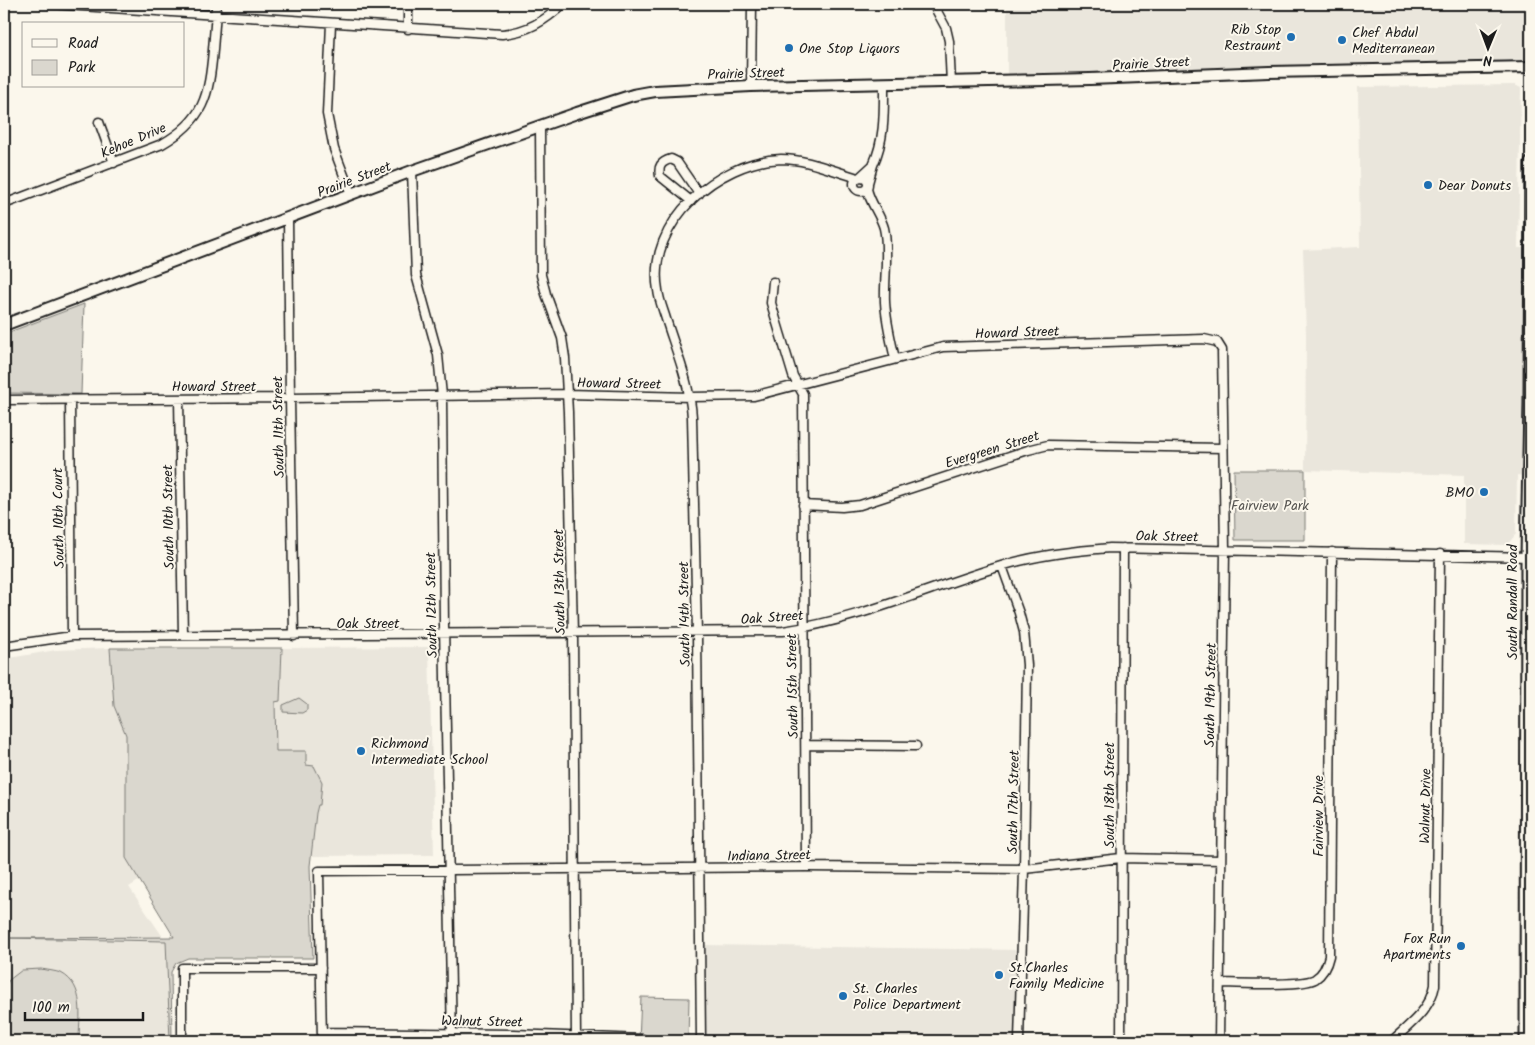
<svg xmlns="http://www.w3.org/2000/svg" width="1535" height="1045" font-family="Kalam,sans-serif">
	<rect width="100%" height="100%" fill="#fbf7ec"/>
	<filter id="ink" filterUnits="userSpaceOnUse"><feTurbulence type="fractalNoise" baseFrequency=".02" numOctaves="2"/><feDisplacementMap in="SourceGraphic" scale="10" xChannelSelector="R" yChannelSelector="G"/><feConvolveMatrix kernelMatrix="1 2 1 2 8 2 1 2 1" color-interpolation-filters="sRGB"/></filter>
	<g filter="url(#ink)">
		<path fill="#eae6dc" d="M 1007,4 L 1531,4 L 1529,60 L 1007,79 Z
			M 1515,85 L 1521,88 L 1518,248 L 1526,248 L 1524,476 L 1517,475 L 1516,534 L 1507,545 L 1464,544 L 1464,475 L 1305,470 L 1306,334 L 1303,250 L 1360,247 L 1358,87 Z
			M 429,647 L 434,855 L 311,856 L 316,813 L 322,782 L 306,766 L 276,751 L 275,701 L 280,701 L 282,648 Z
			M 110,648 L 114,706 L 126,735 L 126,858 L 140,880 L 129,887 L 163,937 L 36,939 L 167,941 L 170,1041 L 4,1041 L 4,659 L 56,650 Z
			M 703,945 L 1019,950 L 1016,1041 L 705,1041 Z"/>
		<path fill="#dad7ce" stroke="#7b7a75" d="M 84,304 L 81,394 L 4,393 L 4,334 Z
			M 1234,470 L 1305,470 L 1305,540 L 1235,540 Z
			M 110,648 L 282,648 L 280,701 L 275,702 L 276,751 L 306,751 L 306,765 L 314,766 L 322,782 L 320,805 L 318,805 L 316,813 L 310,866 L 313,958 L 188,958 L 176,963 L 171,972 L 172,1041 L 170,1041 L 166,941 L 4,938 L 174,937 L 126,858 L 126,735 L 114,706 Z
			M 299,698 L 307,704 L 307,710 L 302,713 L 283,712 L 283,705 Z
			M 41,969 C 47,970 55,971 61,973 C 86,986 79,1018 79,1041 L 4,1041 L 4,988 L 9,980 L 22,970 Z
			M 641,997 L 689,998 L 688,1041 L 639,1041 Z"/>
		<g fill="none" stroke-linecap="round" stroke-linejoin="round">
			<defs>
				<path id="street" d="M 51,4 L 502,34 C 527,32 545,21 563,4
					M 408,4 L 408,29
					M 933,4 L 946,28 L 949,41 L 951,83
					M 331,23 L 327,114 L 334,149 L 351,194
					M 751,86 L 752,4
					M 99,122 L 114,163
					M 540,126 L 541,275 L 546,294 L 562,338 L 565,358 L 568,412 L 573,634 L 576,1041
					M 873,165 C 885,139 884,112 884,84
					M 412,171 L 416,275 L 438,355 L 442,396 L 444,626 L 452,1041
					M854 184a7 7 0 1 1 14 0a7 7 0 1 1-14 0Z
					M 860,177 L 873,165 L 868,183
					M 867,189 C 870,203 880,214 884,228 C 889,249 884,280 885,302 C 886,321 891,341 895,359
					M 691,201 L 660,176 C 658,166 661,162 671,159 L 677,162 L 699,194
					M 4,204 L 162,144 C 204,120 209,96 213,50 C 214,35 216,19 216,4
					M 288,218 L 290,398 L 294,636
					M 773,282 L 771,303 L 793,376 L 803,394 L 806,867
					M 179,399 L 183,635
					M 4,400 L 290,398 L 567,394 L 691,397 L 754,396 L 943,347 L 1204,339 L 1217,342 L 1222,350 L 1225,550 L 1219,1041
					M 70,400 L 72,636
					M 803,505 L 842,507 L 860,505 L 1028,450 L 1048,445 L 1223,448
					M 1002,566 L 1019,613 L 1024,632 L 1027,665 L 1024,869 L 1019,1041
					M 4,646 L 72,636 L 783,631 C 858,620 928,588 1001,566 C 1037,555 1073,551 1110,548 L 1531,557
					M 806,745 L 916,746
					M 1220,983 C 1240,983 1300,987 1315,979 C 1323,974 1327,965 1329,956 L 1332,552
					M 322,1032 L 514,1034 L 642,1039
					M 182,1041 L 182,968 L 321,968
					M 322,1041 L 319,871 L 806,867 L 1024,869 L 1121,858 L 1221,860
					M 701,1041 L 697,633 L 692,417 C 690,384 676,351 666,319 C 663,309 659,300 658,290 C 646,223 718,161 781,159 C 807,159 833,171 858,178
					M 1121,1041 L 1123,548
					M 1392,1041 C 1409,1025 1431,1009 1435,985 L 1440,554"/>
				<path id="secondary" d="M 4,325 L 412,171 L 577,113 L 633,95 L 655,91 L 751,86 L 1090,79 L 1269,72 L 1531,67"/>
				<path id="primary" d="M 1526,1041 L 1527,557 L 1530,403 L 1531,163"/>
			</defs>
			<use href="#street" stroke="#1c1c1c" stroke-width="11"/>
			<use href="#secondary" stroke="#1c1c1c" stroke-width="14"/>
			<use href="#primary" stroke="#1c1c1c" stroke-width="15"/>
			<use href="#street" stroke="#fbf7ec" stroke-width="8"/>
			<use href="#secondary" stroke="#fbf7ec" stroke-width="10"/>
			<use href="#primary" stroke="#fbf7ec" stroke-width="11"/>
		</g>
	</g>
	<g fill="#1f6fb2" stroke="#fbf7ec" stroke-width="2">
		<circle cx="1291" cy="37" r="5"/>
		<circle cx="1342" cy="40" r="5"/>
		<circle cx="789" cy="48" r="5"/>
		<circle cx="1428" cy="185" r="5"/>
		<circle cx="1484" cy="492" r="5"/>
		<circle cx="361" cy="751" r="5"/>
		<circle cx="1461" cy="946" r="5"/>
		<circle cx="999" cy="975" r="5"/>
		<circle cx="843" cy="996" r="5"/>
	</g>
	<g text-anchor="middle" stroke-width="4" stroke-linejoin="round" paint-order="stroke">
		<g font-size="14" fill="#1c1c1c" stroke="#fbf7ec" text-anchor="start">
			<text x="1281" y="34" text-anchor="end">Rib Stop<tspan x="1281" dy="16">Restraunt</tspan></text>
			<text x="1352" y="37">Chef Abdul<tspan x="1352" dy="16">Mediterranean</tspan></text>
			<text x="799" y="53">One Stop Liquors</text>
			<text x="1438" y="190">Dear Donuts</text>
			<text x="1474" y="497" text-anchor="end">BMO</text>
			<text x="371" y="748">Richmond<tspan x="371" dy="16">Intermediate School</tspan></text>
			<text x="1451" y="943" text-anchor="end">Fox Run<tspan x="1451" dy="16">Apartments</tspan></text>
			<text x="1009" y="972">St.Charles<tspan x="1009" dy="16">Family Medicine</tspan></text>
			<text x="853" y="993">St. Charles<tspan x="853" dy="16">Police Department</tspan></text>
		</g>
		<g font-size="14" fill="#1c1c1c" stroke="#fbf7ec">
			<text transform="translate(1151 63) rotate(-3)" y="5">Prairie Street</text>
			<text transform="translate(746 73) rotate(-2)" y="5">Prairie Street</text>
			<text transform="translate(133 140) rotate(-23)" y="5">Kehoe Drive</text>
			<text transform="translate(354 179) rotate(-21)" y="5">Prairie Street</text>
			<text transform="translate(1017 332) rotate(-2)" y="5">Howard Street</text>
			<text transform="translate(619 383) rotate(1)" y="5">Howard Street</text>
			<text x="214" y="391">Howard Street</text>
			<text transform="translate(278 427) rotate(-91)" y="5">South 11th Street</text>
			<text transform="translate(992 449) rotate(-17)" y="5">Evergreen Street</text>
			<text transform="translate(168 517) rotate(-91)" y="5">South 10th Street</text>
			<text transform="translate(58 518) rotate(-91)" y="5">South 10th Court</text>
			<text transform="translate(1167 536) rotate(1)" y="5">Oak Street</text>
			<text transform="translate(559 582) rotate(-91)" y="5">South 13th Street</text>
			<text transform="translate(1512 602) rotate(-90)" y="5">South Randall Road</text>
			<text transform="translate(431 605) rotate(-91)" y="5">South 12th Street</text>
			<text transform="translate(684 614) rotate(-91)" y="5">South 14th Street</text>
			<text transform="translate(772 617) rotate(-4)" y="5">Oak Street</text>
			<text x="368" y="628">Oak Street</text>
			<text transform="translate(792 686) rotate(-91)" y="5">South 15th Street</text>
			<text transform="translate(1210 695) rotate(-89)" y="5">South 19th Street</text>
			<text transform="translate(1109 795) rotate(-90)" y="5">South 18th Street</text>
			<text transform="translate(1013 802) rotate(-89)" y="5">South 17th Street</text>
			<text transform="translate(1425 806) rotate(-89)" y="5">Walnut Drive</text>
			<text transform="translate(1318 816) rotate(-90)" y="5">Fairview Drive</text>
			<text transform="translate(769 855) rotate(-1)" y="5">Indiana Street</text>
			<text transform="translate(482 1021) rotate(1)" y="5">Walnut Street</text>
		</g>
		<g font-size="14" fill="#555451" stroke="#fbf7ec">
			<text x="1270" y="510">Fairview Park</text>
		</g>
	</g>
	<rect width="1535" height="1045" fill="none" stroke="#fbf7ec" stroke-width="20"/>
	<rect x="10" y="10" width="1515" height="1025" fill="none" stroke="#1c1c1c" stroke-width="2" filter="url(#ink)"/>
	<rect x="22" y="22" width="162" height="65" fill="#fbf7ec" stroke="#a29f99"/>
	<rect x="32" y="39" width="25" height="8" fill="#fbf7ec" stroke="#a29f99"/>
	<text x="68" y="48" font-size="15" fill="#1c1c1c">Road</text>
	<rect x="32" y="60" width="25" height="15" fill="#dad7ce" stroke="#a29f99"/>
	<text x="68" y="72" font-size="15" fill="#1c1c1c">Park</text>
	<g transform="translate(1488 48) rotate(181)" stroke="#fbf7ec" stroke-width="4" paint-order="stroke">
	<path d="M0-4L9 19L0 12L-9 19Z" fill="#1c1c1c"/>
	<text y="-8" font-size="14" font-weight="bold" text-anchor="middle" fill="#1c1c1c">N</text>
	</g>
	<path d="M25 1012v8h118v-8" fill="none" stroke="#1c1c1c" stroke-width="2.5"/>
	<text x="32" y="1012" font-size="15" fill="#1c1c1c" stroke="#fbf7ec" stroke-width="4" paint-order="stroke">100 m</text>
</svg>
